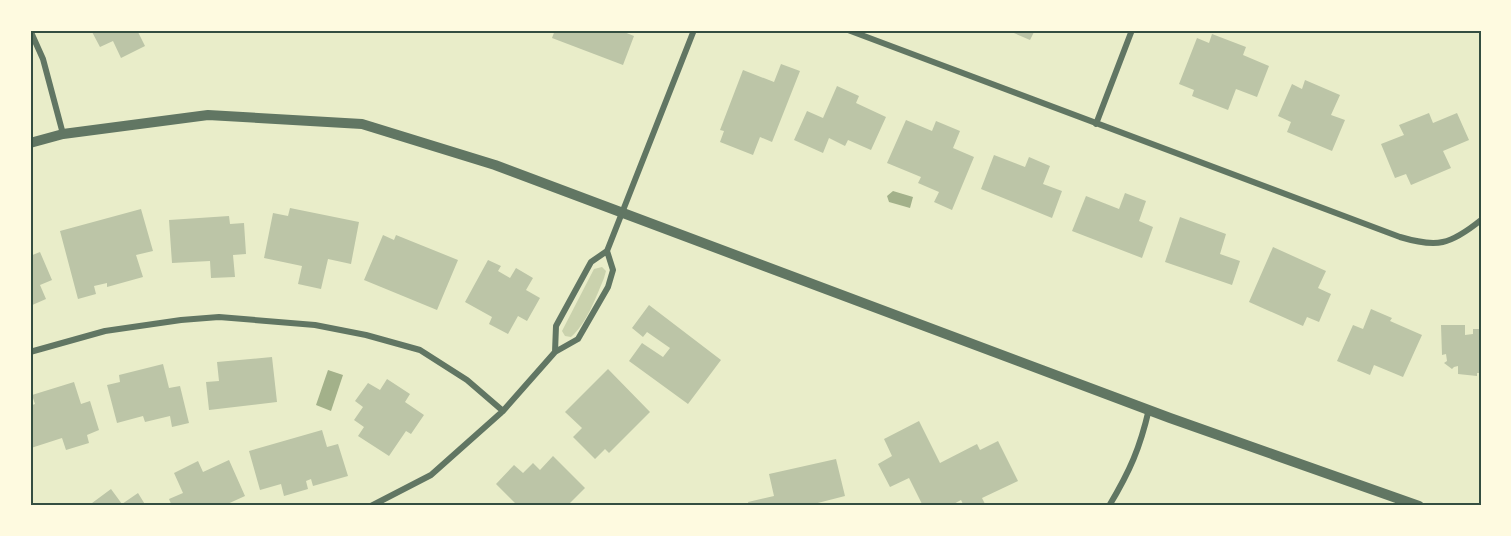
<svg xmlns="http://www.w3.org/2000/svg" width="1511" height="536" font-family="Arial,sans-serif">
	<rect width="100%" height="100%" fill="#e9edc9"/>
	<path fill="#cad2ad" d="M 602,267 L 606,271 L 604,278 C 596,297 587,323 571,337 L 565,336 L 562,331 L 594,269 Z"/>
	<path fill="#a3b18a" d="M 893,191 L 913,197 L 910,208 L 889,202 L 887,196 Z
		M 328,370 L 343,375 L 331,411 L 316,405 Z"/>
	<path fill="#bcc5a7" d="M 91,30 L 137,30 L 145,46 L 121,58 L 113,41 L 100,47 Z
		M 555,30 L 619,30 L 634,36 L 623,65 L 552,38 Z
		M 1007,30 L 1035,30 L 1030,40 Z
		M 1212,34 L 1246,47 L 1243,55 L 1269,66 L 1257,97 L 1236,89 L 1228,110 L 1192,96 L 1194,90 L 1179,84 L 1197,38 L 1209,43 Z
		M 781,64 L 800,71 L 772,142 L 760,137 L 753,155 L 720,142 L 724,131 L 720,130 L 743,70 L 774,82 Z
		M 1305,80 L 1340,95 L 1331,115 L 1345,120 L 1332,151 L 1287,132 L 1291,122 L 1278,116 L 1292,84 L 1302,89 Z
		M 837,86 L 859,96 L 856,103 L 886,117 L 871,150 L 848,140 L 845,146 L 829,138 L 823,153 L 794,140 L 807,111 L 823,118 Z
		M 1429,113 L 1433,123 L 1457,113 L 1469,140 L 1443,151 L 1451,168 L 1411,185 L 1406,174 L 1395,178 L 1381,144 L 1404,135 L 1399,125 Z
		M 906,120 L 932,131 L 936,121 L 960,131 L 953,148 L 974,157 L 952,210 L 934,202 L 939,192 L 918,183 L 921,177 L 887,163 Z
		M 994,155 L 1025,167 L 1029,157 L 1050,166 L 1043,184 L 1062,191 L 1052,218 L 981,189 Z
		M 1125,193 L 1146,201 L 1139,221 L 1153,227 L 1142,258 L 1072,231 L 1086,196 L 1119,209 Z
		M 290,208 L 359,222 L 351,264 L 328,259 L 321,289 L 298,284 L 302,266 L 264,258 L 273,213 L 288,216 Z
		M 141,209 L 153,251 L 136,255 L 143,277 L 107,287 L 107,283 L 94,286 L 96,294 L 78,299 L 60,231 Z
		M 229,216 L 230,224 L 244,223 L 246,254 L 233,255 L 235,277 L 211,278 L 210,261 L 172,263 L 169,220 Z
		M 1180,217 L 1226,234 L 1220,254 L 1240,261 L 1232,285 L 1165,262 Z
		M 383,235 L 394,240 L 396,235 L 458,260 L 437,310 L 364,280 Z
		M 1273,247 L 1326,271 L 1318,288 L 1331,294 L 1319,322 L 1307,317 L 1303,326 L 1249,302 Z
		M 40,252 L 52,280 L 40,285 L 46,299 L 30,306 L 30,256 Z
		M 488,260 L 501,266 L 498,271 L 510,278 L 516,268 L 533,278 L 526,290 L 540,298 L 527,321 L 518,316 L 508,334 L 489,324 L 492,317 L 465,302 Z
		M 649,305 L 721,360 L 688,404 L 629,361 L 642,343 L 663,357 L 670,348 L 647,332 L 643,337 L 632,328 Z
		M 1371,309 L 1392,318 L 1390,321 L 1422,335 L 1403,377 L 1374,365 L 1370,375 L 1337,361 L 1353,325 L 1363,329 Z
		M 1441,325 L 1465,325 L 1465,335 L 1473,334 L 1473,329 L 1481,329 L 1481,373 L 1477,373 L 1477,376 L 1458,374 L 1458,366 L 1454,367 L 1452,369 L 1444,363 L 1447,361 L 1446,354 L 1442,355 Z
		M 272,357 L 277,402 L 209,410 L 206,382 L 219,381 L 217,362 Z
		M 163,364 L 169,388 L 180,386 L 189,423 L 172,427 L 170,416 L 145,422 L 143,416 L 117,423 L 107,385 L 120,382 L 119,375 Z
		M 608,369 L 650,412 L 609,453 L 605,449 L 595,459 L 573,437 L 582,428 L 565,412 Z
		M 387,379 L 410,394 L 405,402 L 424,415 L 411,434 L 406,431 L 389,456 L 358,436 L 364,427 L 354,420 L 363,407 L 355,401 L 368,383 L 380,390 Z
		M 74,382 L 81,404 L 90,401 L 99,430 L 87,435 L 89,443 L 66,450 L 62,438 L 31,448 L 30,406 L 35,404 L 32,395 Z
		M 919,421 L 940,463 L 977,444 L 980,450 L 998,441 L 1018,481 L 982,498 L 986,506 L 964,506 L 961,500 L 950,506 L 923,506 L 909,478 L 890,487 L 878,464 L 892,456 L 884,439 Z
		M 322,430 L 327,447 L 338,444 L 348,476 L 313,486 L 311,479 L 306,481 L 308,489 L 284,496 L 281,484 L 260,490 L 249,451 Z
		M 553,456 L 585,488 L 567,506 L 532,506 L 529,503 L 526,506 L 518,506 L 496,484 L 514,465 L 523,473 L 533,463 L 540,470 Z
		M 836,459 L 845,496 L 806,506 L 749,506 L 748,502 L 774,496 L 769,474 Z
		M 229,460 L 245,496 L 223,506 L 172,506 L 169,499 L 183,493 L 174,473 L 198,461 L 203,472 Z
		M 111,489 L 122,504 L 138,493 L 146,506 L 88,506 Z"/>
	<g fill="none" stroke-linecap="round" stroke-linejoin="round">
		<path stroke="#617663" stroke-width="6" d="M 30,30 L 43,59 L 63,134
			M 848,30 L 1400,237 C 1437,248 1450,245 1481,220
			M 1096,124 L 1132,30
			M 30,352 L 105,331 L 181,320 L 219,317 L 315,325 L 366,335 L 420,350 L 467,380 L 503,411
			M 555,352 L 556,326 L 591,262 L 607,251 L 694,30
			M 371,506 L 431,475 L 503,411 L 555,352 L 578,339 L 608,287 L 613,270 L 607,251
			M 1109,506 C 1130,471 1140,448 1149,409"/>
		<path stroke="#617663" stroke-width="10" d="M 30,143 L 63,134 L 208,115 L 362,124 L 495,165 L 1170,418 L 1419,506"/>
	</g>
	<rect width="1511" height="536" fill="none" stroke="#fefae0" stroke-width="63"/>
	<rect x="32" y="32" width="1448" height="472" fill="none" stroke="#344e41" stroke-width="2"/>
</svg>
